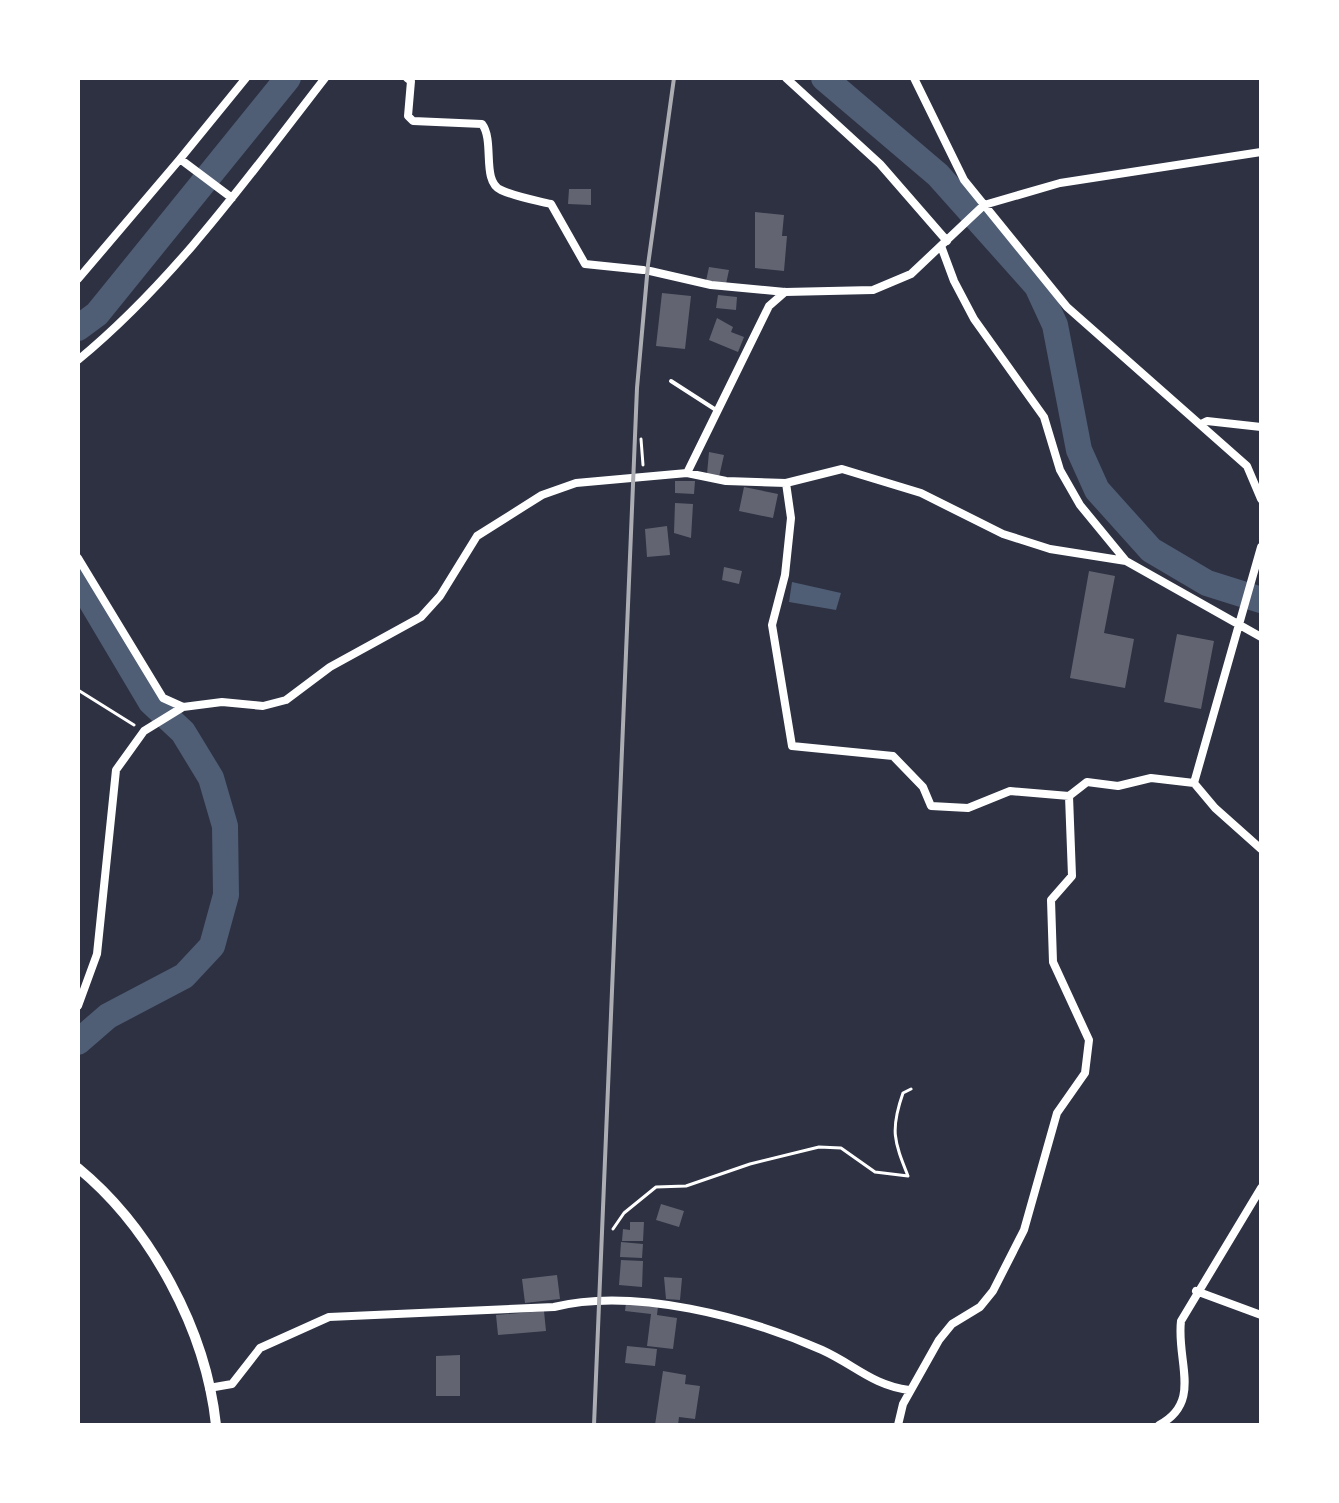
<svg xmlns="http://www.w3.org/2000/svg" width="1339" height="1503" font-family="'Golos Text',sans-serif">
	<rect width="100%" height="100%" fill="#2d3142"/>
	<path fill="#4f5d75" d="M 792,582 L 841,593 L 836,610 L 789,602 Z"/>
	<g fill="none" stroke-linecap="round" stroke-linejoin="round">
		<path stroke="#4f5d75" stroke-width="26" d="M 824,78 L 938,175 L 1037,286 L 1055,325 L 1079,450 L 1097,490 L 1151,550 L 1207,583 L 1261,600
			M 78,328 L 97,314 L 288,78
			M 78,579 L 151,702 L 183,732 L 211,778 L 225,826 L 226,895 L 212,946 L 184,976 L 108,1016 L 78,1042"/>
	</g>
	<path fill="#626471" d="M 569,189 L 591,189 L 591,205 L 568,204 Z
		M 755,212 L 784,215 L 782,236 L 787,236 L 784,271 L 755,268 Z
		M 709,267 L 729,270 L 726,284 L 706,281 Z
		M 662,293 L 691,296 L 685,349 L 656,346 Z
		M 718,295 L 737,297 L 736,310 L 716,308 Z
		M 717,318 L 733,327 L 731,332 L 744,337 L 738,352 L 709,340 Z
		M 709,452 L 724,455 L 719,477 L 707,474 Z
		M 675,481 L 695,481 L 694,494 L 675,493 Z
		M 744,487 L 778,494 L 773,518 L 739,511 Z
		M 675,503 L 693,504 L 691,538 L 674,533 Z
		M 667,526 L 670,555 L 647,557 L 645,529 Z
		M 724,567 L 742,571 L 739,584 L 722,580 Z
		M 1089,571 L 1115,576 L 1104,633 L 1134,639 L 1125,688 L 1070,678 Z
		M 1177,634 L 1214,641 L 1201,709 L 1164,702 Z
		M 661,1204 L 684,1211 L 679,1227 L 656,1220 Z
		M 630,1222 L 644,1222 L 643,1241 L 622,1241 L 623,1229 L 630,1230 Z
		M 621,1242 L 643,1244 L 642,1258 L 620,1257 Z
		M 621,1260 L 643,1261 L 642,1287 L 619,1285 Z
		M 557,1275 L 560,1299 L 525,1303 L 522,1279 Z
		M 664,1277 L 682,1278 L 680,1300 L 666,1299 Z
		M 626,1303 L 658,1306 L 657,1315 L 677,1318 L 673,1349 L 647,1346 L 651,1314 L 625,1311 Z
		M 544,1311 L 546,1331 L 498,1335 L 496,1315 Z
		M 627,1346 L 657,1349 L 655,1366 L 625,1363 Z
		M 460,1355 L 460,1396 L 436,1396 L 436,1356 Z
		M 663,1371 L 686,1375 L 685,1384 L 700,1386 L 695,1419 L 679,1417 L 678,1425 L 655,1425 Z"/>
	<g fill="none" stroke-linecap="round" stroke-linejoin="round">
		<path stroke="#fff" stroke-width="3" d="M 641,439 L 643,465
			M 78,690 L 134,725
			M 613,1229 L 624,1213 L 656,1187 L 686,1186 L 750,1164 L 819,1147 L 841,1148 L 875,1172 L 908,1176 C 894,1141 890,1130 903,1093 L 911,1089"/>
		<path stroke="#fff" stroke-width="4" d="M 671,381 L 716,410"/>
		<path stroke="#fff" stroke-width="8" d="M 407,78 L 411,81 L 408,116 L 413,121 L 482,124 C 495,141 481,181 501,190 C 516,197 535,200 551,204 L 585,264 L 643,270
			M 786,78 L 880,164 L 947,241
			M 914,78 L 964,180 L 1067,307 L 1247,466 L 1261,499
			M 180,159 L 246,78
			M 941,246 L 954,281 L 974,319 L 1044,417 L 1060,470 L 1080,505 L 1126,561
			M 650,271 L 711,285 L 785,292 L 873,290 L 911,274 L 984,205 L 1060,183 L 1261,152
			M 78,279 L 180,159 L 232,198
			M 78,360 C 174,281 249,176 325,78
			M 1201,424 L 1207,421 L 1261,427
			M 687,473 L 769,306 L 785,292
			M 786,483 L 791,518 L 785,575 L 772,625 L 792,746 L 893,756 L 923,787 L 931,806 L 968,808 L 1010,791 L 1069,796 L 1087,782 L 1118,786 L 1151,778 L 1194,783
			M 1261,547 L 1194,783 L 1215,808 L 1261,849
			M 78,558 L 163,698 L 183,707
			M 78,1006 L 97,954 L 116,770 L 144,731 L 183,707 L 222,702 L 263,706 L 286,700 L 330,667 L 421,617 L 440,596 L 477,536 L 542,495 L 576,483 L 687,473 L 726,481 L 786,483 L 842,469 L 921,493 L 1003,534 L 1050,549 L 1126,561 L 1261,637
			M 1196,1291 L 1261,1315
			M 209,1388 L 232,1384 L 260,1348 L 329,1317 L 554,1307 C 634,1287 747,1317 822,1350 C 855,1365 872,1385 909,1390
			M 898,1425 L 903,1404 L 939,1340 L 952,1324 L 980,1307 L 993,1291 L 1024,1230 L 1057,1113 L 1085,1073 L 1089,1040 L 1053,962 L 1051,900 L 1072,876 L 1069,796
			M 1159,1425 C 1203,1402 1176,1361 1181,1321 L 1261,1188"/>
		<path stroke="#fff" stroke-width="10" d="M 78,1168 C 151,1228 206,1330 216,1425"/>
		<path stroke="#abadb3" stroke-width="4" d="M 594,1425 L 637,388 L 648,265 L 674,78"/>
	</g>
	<rect width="1339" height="1503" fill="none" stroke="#ffffff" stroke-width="160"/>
</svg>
